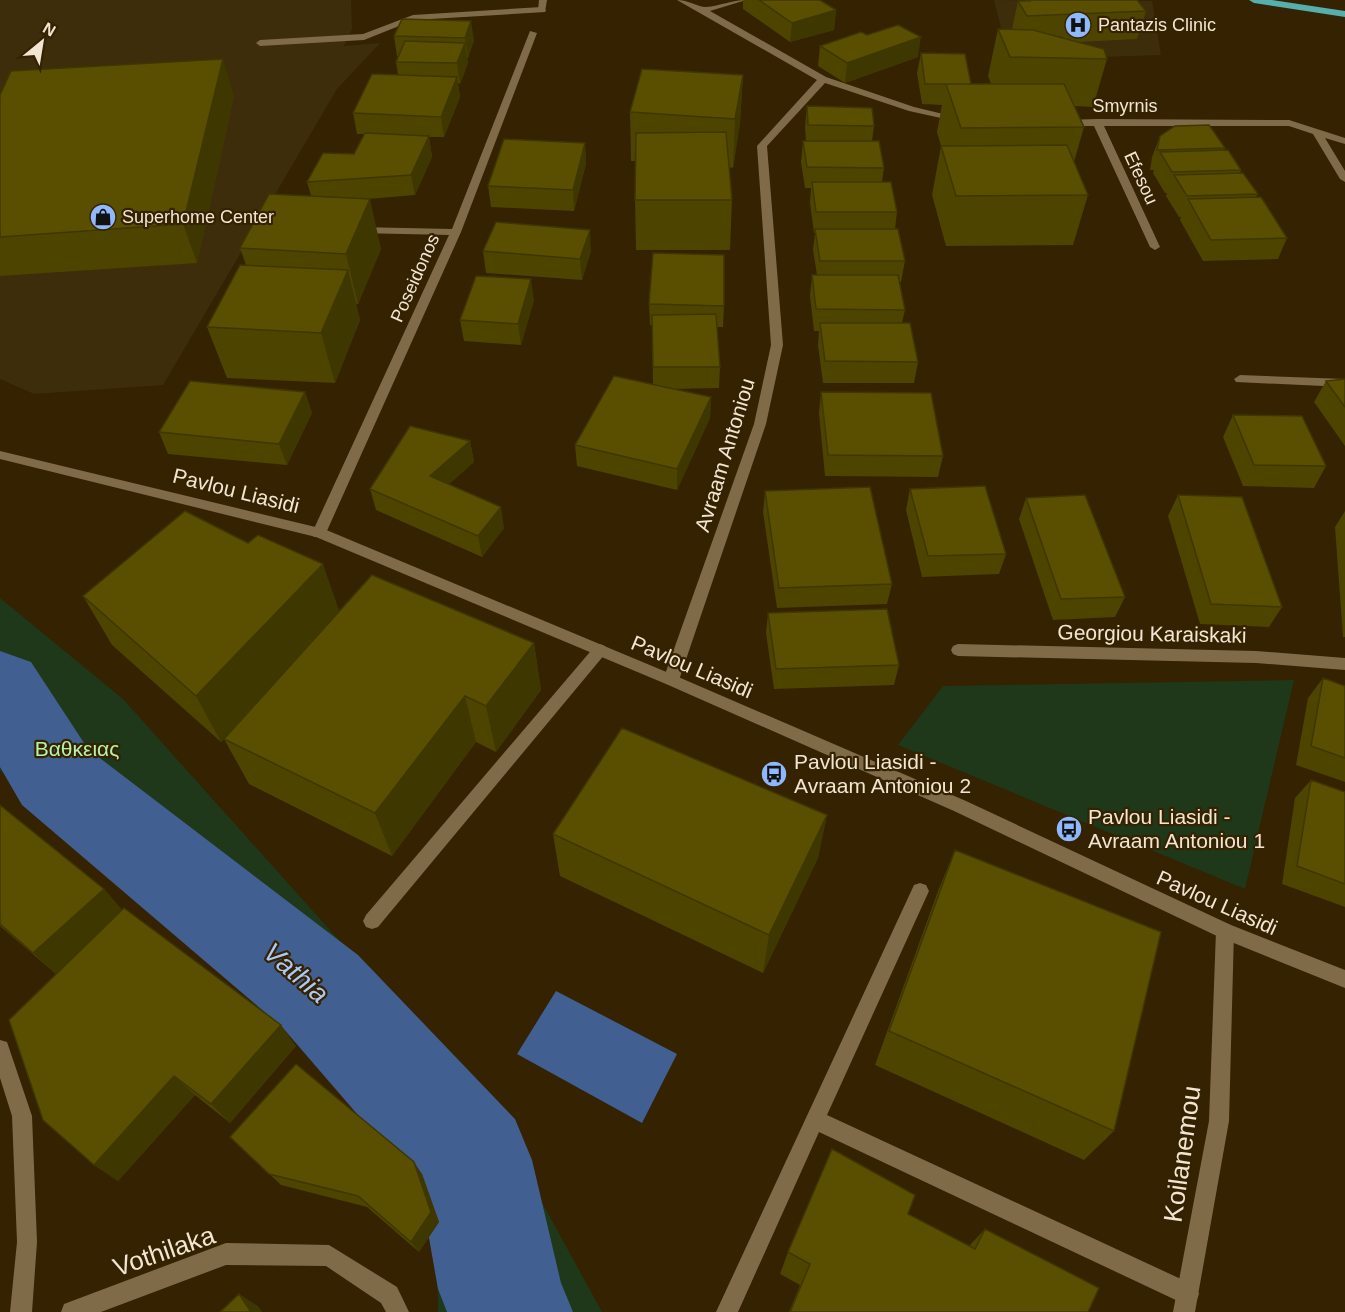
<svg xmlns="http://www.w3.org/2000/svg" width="1345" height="1312" font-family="Arial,sans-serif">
	<rect width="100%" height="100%" fill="#342200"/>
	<path fill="#3e2d0b" d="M 0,0 L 351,0 L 352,29 L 344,46 L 380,43 L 337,89 L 163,385 L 34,394 L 0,379 Z
		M 994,0 L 1152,1 L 1161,55 L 1040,59 L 1006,48 Z"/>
	<path fill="#1f381a" d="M 0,598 L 123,699 L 492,1111 L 602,1312 L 438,1312 L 436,1155 L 51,820 L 0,770 Z
		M 1294,680 L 1245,889 L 898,745 L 943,686 Z"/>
	<path fill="#415f91" d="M 556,991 L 677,1054 L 642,1123 L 517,1054 Z"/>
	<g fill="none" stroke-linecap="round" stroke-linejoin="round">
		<path fill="#415f91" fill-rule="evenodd" d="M 0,651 L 31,662 L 88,749 L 358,955 L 515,1119 L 532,1160 L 561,1283 L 573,1312 L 447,1312 L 438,1289 L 420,1187 L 282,1027 L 22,805 L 0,767 Z"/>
		<path fill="#806b48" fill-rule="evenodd" d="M 542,7 L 546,10 L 545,12 L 414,20 L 364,40 L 260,46 L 256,43 L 260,40 L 363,34 L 413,15 Z
			M 1289,120 L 1345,138 L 1345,144 L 1325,138 L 1345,171 L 1345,182 L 1340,179 L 1313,134 L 1286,125 L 1284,123 Z
			M 600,644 L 605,646 L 607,650 L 605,654 L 378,927 L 372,929 L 366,927 L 363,921 L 366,915 L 595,646 Z
			M 920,883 L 926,885 L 929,891 L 827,1115 L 1196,1286 L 1199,1294 L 1196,1302 L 1188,1305 L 1180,1302 L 819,1132 L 738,1312 L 716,1312 L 914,885 Z"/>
		<path fill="#806b48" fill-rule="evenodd" d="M 539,0 L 547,0 L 545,12 L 538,10 Z
			M 677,0 C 688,0 698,7 706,7 C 720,6 732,0 746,0 L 710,11 L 826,77 L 914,107 L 964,119 L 959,122 L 909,111 L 825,83 L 767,146 L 783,345 L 766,424 L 679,680 L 676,684 L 666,684 L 663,680 L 754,424 L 771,345 L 757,146 L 817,80 Z
			M 530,31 L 537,33 L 461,232 L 326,533 L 324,537 L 314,537 L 312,533 L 449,235 L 357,233 L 352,230 L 357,227 L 452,229 Z
			M 1097,119 L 1289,120 L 1294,123 L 1289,126 L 1104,126 L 1160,247 L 1155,250 L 1150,247 L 1094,126 L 1064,126 L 1059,123 L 1064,120 Z
			M 1240,375 L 1345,379 L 1345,387 L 1236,382 L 1234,379 Z
			M 958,644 L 1256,651 L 1345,658 L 1345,670 L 1256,663 L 958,656 L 953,654 L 951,650 L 953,646 Z
			M 1225,923 L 1231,925 L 1234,931 L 1229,1121 L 1195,1312 L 1173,1312 L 1209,1121 L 1216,931 L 1219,925 Z
			M 226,1243 L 329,1245 L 397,1287 L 409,1312 L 386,1312 L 381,1303 L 326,1266 L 226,1265 L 101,1312 L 61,1312 L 64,1304 Z"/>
		<path fill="#806b48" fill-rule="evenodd" d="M 0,451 L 324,529 L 676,676 L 966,801 L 1231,925 L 1345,970 L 1345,988 L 1219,937 L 954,811 L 666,684 L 316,537 L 0,459 Z
			M 0,1040 L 7,1042 L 32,1116 L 37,1242 L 32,1312 L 10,1312 L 17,1242 L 12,1116 L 0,1078 Z"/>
		<path fill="#56afad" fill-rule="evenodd" d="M 1249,0 L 1272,0 L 1345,11 L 1345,17 L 1254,3 Z"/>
	</g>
	<path fill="#4d4400" d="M 743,0 L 820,0 L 836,10 L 834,30 L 790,42 L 743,9 Z
		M 1026,0 L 1137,0 L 1146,11 L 1137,39 L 1078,42 L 1107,59 L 1093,107 L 1074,106 L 1084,127 L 1074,162 L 1088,195 L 1073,245 L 946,246 L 932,195 L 941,146 L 937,132 L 942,105 L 922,104 L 917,73 L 921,53 L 971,84 L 991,84 L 988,76 L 998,29 L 1012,29 L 1018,1 L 1025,1 Z
		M 402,19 L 474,40 L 468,58 L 467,58 L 468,63 L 460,84 L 458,83 L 460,97 L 444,137 L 429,137 L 432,157 L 415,195 L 368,199 L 381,249 L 358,304 L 356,304 L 360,320 L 335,383 L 227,378 L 207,327 L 246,265 L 240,248 L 311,196 L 307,182 L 354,154 L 364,134 L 357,134 L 353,113 L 398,75 L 396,62 L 398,56 L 397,56 L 394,36 Z
		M 867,35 L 918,57 L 845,83 L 818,66 L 820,46 Z
		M 743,75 L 740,123 L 733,168 L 729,167 L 732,200 L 730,250 L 636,250 L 635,200 L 635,161 L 631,161 L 630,112 Z
		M 0,95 L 234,96 L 197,263 L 0,276 Z
		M 807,106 L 874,126 L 872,141 L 884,168 L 882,182 L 897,212 L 895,229 L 905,261 L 901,282 L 899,282 L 905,310 L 902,323 L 918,362 L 914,383 L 823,383 L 818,345 L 819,331 L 814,331 L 810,296 L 812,275 L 817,275 L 813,250 L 815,233 L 814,233 L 810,203 L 811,188 L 805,188 L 801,162 L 803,141 L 806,141 L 805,127 Z
		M 1160,136 L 1225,148 L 1224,150 L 1241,170 L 1240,173 L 1258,194 L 1256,197 L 1287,238 L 1278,259 L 1203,261 L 1180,220 L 1181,217 L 1179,217 L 1166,196 L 1167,193 L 1165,193 L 1153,173 L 1154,170 L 1150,170 L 1152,157 Z
		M 585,143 L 586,164 L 574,211 L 491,207 L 488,186 Z
		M 483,251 L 591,251 L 582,280 L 486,273 Z
		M 534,300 L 521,345 L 464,341 L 460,320 Z
		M 649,304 L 724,306 L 723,327 L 717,327 L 720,367 L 719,388 L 672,389 L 711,397 L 710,418 L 677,490 L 577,466 L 575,445 L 653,385 L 652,325 L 650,325 Z
		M 1345,379 L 1345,446 L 1314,402 L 1326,381 Z
		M 305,392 L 312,413 L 287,465 L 168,454 L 159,432 Z
		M 821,392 L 943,456 L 938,477 L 825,476 L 819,413 Z
		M 1233,415 L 1326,466 L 1314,488 L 1243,486 L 1223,437 Z
		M 470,441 L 474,462 L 449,484 L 504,528 L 482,557 L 376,510 L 370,489 Z
		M 910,489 L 1006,554 L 999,574 L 922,577 L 906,510 Z
		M 765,491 L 892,584 L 887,604 L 777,608 L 763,512 Z
		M 1178,495 L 1282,607 L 1269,627 L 1200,624 L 1168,516 Z
		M 1026,498 L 1125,597 L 1115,617 L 1053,620 L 1019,519 Z
		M 1345,511 L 1345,637 L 1343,637 L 1335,527 Z
		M 83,596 L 340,611 L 534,643 L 541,690 L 496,752 L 476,742 L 392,856 L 249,784 L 224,739 L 221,742 L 112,645 Z
		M 768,613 L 899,665 L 894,685 L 774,689 L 766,633 Z
		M 1323,678 L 1345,686 L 1345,782 L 1296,765 L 1308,698 Z
		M 1311,780 L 1345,792 L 1345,907 L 1282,884 L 1295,798 Z
		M 0,805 L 104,889 L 122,910 L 296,1046 L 230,1123 L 195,1095 L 118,1181 L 94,1165 L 56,974 L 0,926 Z
		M 827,815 L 818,858 L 763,973 L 560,876 L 553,834 Z
		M 955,850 L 1114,1131 L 1084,1160 L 875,1065 L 938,891 Z
		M 230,1137 L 422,1174 L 439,1222 L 419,1252 L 367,1207 L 281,1185 Z
		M 908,1214 L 969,1246 L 985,1229 L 1088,1312 L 789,1312 L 800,1285 L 780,1274 L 788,1252 Z"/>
	<path fill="#3f3700" d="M 836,10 L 834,30 L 790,42 L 792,23 Z
		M 471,21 L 474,40 L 468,58 L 465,38 Z
		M 921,37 L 918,57 L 845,83 L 847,63 Z
		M 465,43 L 468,63 L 460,84 L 457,63 Z
		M 223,59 L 234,96 L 197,263 L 183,224 Z
		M 743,75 L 740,123 L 733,168 L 735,119 Z
		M 457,77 L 460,97 L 444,137 L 441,117 Z
		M 429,136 L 432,157 L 415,195 L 411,175 Z
		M 585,143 L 586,164 L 574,211 L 573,190 Z
		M 370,199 L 381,249 L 358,304 L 346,254 Z
		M 590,230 L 591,251 L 582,280 L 580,259 Z
		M 348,270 L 360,320 L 335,383 L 321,333 Z
		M 531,279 L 534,300 L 521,345 L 518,324 Z
		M 305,392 L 312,413 L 287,465 L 279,444 Z
		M 711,397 L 710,418 L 677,490 L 677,469 Z
		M 470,441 L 474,462 L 435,497 L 430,476 Z
		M 501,507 L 504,528 L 482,557 L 478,536 Z
		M 323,564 L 340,613 L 221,742 L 196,696 Z
		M 534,643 L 541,690 L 496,752 L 486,706 Z
		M 465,696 L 476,742 L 392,856 L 375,813 Z
		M 827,815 L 818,858 L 763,973 L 769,935 Z
		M 104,889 L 125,914 L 58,976 L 33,953 Z
		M 281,1025 L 296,1046 L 230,1123 L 211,1104 Z
		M 174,1076 L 195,1095 L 118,1181 L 94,1165 Z
		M 414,1162 L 422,1174 L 439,1222 L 419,1252 L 411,1242 Z
		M 239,1294 L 258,1306 L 262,1312 L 251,1312 Z"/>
	<path fill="#5a4f00" stroke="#3f3700" stroke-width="1.5" d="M 759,0 L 820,0 L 836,10 L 792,23 Z
		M 1030,0 L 1137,0 L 1146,11 L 1027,16 L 1018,1 L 1030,1 Z
		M 402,19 L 471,21 L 465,38 L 394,36 Z
		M 898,25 L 921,37 L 847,63 L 820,46 L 861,32 L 867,35 Z
		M 998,29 L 1033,30 L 1104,49 L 1107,59 L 1010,57 Z
		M 405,41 L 465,43 L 457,63 L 396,62 Z
		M 921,53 L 965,54 L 971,84 L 925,84 Z
		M 223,59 L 183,224 L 0,237 L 0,95 L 11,71 Z
		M 642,69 L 743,75 L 735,119 L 630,112 Z
		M 372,74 L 457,77 L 441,117 L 353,113 Z
		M 946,84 L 1064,84 L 1084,127 L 961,128 Z
		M 807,106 L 872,108 L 874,126 L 808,125 Z
		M 1209,125 L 1225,148 L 1157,150 L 1160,136 L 1175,126 Z
		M 726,132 L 732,200 L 635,200 L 636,133 Z
		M 365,133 L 429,136 L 411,175 L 307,182 L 323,153 L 354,154 Z
		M 504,139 L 585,143 L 573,190 L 488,186 Z
		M 803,141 L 879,141 L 884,168 L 807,167 Z
		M 1067,145 L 1088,195 L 956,196 L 941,146 Z
		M 1228,150 L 1241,170 L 1172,172 L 1160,152 Z
		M 1243,173 L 1258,194 L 1187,196 L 1174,175 Z
		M 812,182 L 891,182 L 897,212 L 816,212 Z
		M 269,194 L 370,199 L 346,254 L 240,248 Z
		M 1261,197 L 1287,238 L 1211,240 L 1188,199 Z
		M 496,222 L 590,230 L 580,259 L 483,251 Z
		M 815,229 L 898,229 L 905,261 L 820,261 Z
		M 653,253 L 724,255 L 724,306 L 649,304 Z
		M 240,265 L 348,270 L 321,333 L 207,327 Z
		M 812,275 L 898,275 L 905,310 L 816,309 Z
		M 476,276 L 531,279 L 518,324 L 460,320 Z
		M 716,314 L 720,367 L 653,367 L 652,315 Z
		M 820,323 L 910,323 L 918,362 L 825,361 Z
		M 614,376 L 711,397 L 677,469 L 575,445 Z
		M 1345,379 L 1345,407 L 1326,381 Z
		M 190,381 L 305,392 L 279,444 L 159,432 Z
		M 821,392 L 931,393 L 943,456 L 828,455 Z
		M 1233,415 L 1302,416 L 1326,466 L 1254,465 Z
		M 410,426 L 470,441 L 430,476 L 501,507 L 478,536 L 370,489 Z
		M 985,486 L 1006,554 L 928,556 L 910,489 Z
		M 870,487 L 892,584 L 779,588 L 765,491 Z
		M 1085,495 L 1125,597 L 1061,599 L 1026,498 Z
		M 1178,495 L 1242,497 L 1282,607 L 1211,604 Z
		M 185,511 L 248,543 L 258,535 L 323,564 L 196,696 L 83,596 Z
		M 372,575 L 534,643 L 486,706 L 465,696 L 375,813 L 224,739 Z
		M 887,609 L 899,665 L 776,669 L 768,613 Z
		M 1323,678 L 1345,686 L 1345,758 L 1311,746 Z
		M 622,728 L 827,815 L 769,935 L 553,834 Z
		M 1311,780 L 1345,792 L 1345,884 L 1297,866 Z
		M 0,805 L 104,889 L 33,953 L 0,924 Z
		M 955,850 L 1161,932 L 1114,1131 L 889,1031 Z
		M 124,908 L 281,1025 L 211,1104 L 174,1076 L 94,1165 L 43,1120 L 9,1020 Z
		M 296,1064 L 414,1162 L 431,1212 L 411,1242 L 358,1196 L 269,1174 L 230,1137 Z
		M 832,1149 L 915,1195 L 908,1214 L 975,1249 L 985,1229 L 1099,1288 L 1088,1312 L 790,1312 L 810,1264 L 788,1252 Z
		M 239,1294 L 251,1312 L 220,1312 Z"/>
	<defs>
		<symbol id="hospital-disc" viewBox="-11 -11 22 22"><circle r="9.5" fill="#8fb8fd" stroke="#342200"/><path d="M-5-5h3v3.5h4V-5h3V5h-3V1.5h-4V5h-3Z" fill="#111"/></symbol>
		<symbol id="shop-disc" viewBox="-11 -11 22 22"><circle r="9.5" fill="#8fb8fd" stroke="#342200"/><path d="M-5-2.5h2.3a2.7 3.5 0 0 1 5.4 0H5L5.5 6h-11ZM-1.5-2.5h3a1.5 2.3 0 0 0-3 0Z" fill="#111"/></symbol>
		<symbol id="bus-disc" viewBox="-11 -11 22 22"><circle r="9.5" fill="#8fb8fd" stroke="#342200"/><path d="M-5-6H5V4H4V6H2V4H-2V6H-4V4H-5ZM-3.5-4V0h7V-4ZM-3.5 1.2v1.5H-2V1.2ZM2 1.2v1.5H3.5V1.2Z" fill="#111"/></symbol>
	</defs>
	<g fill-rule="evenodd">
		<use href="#hospital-disc" x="1063" y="10" width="30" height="30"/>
		<use href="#shop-disc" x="88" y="202" width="30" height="30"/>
		<use href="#bus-disc" x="759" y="759" width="30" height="30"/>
		<use href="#bus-disc" x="1054" y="814" width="30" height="30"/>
	</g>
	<g text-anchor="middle" stroke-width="4.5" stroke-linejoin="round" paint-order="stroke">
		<g font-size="18" fill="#f2e6d3" stroke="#342200" text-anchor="start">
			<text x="1098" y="31">Pantazis Clinic</text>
			<text x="122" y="223">Superhome Center</text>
		</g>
		<g font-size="18" fill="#f2e6d3" stroke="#342200">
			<text x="1125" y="112">Smyrnis</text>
			<text transform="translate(1141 178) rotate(65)" y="6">Efesou</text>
			<text transform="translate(415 278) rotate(-66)" y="6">Poseidonos</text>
		</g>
		<g font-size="21" fill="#f2e6d3" stroke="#342200">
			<text transform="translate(725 455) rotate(-73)" y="7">Avraam Antoniou</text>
			<text transform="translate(236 491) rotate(14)" y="7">Pavlou Liasidi</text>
			<text transform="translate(1152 634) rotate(1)" y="7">Georgiou Karaiskaki</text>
			<text transform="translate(692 667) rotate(23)" y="7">Pavlou Liasidi</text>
			<text transform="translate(1217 903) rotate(24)" y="7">Pavlou Liasidi</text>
		</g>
		<g font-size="21" fill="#b6f4a8" stroke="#342200">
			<text x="77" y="756">Βαθκειας</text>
		</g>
		<g font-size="21" fill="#f2e6d3" stroke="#342200" text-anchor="start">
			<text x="794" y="769">Pavlou Liasidi -<tspan x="794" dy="24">Avraam Antoniou 2</tspan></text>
			<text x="1088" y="824">Pavlou Liasidi -<tspan x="1088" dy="24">Avraam Antoniou 1</tspan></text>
		</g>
		<g font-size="26" fill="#f2e6d3" stroke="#342200">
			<text transform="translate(1182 1154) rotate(-82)" y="9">Koilanemou</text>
			<text transform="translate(164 1251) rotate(-19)" y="9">Vothilaka</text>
		</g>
		<g font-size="27" font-style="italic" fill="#adc9f6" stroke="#342200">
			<text transform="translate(296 973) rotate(41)" y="9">Vathia</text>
		</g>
	</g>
	<g transform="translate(42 42) rotate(30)" stroke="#342200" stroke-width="4.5" paint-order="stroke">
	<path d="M0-4.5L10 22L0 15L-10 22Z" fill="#f2e6d3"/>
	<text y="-9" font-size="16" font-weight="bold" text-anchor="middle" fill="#f2e6d3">N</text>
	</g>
</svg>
